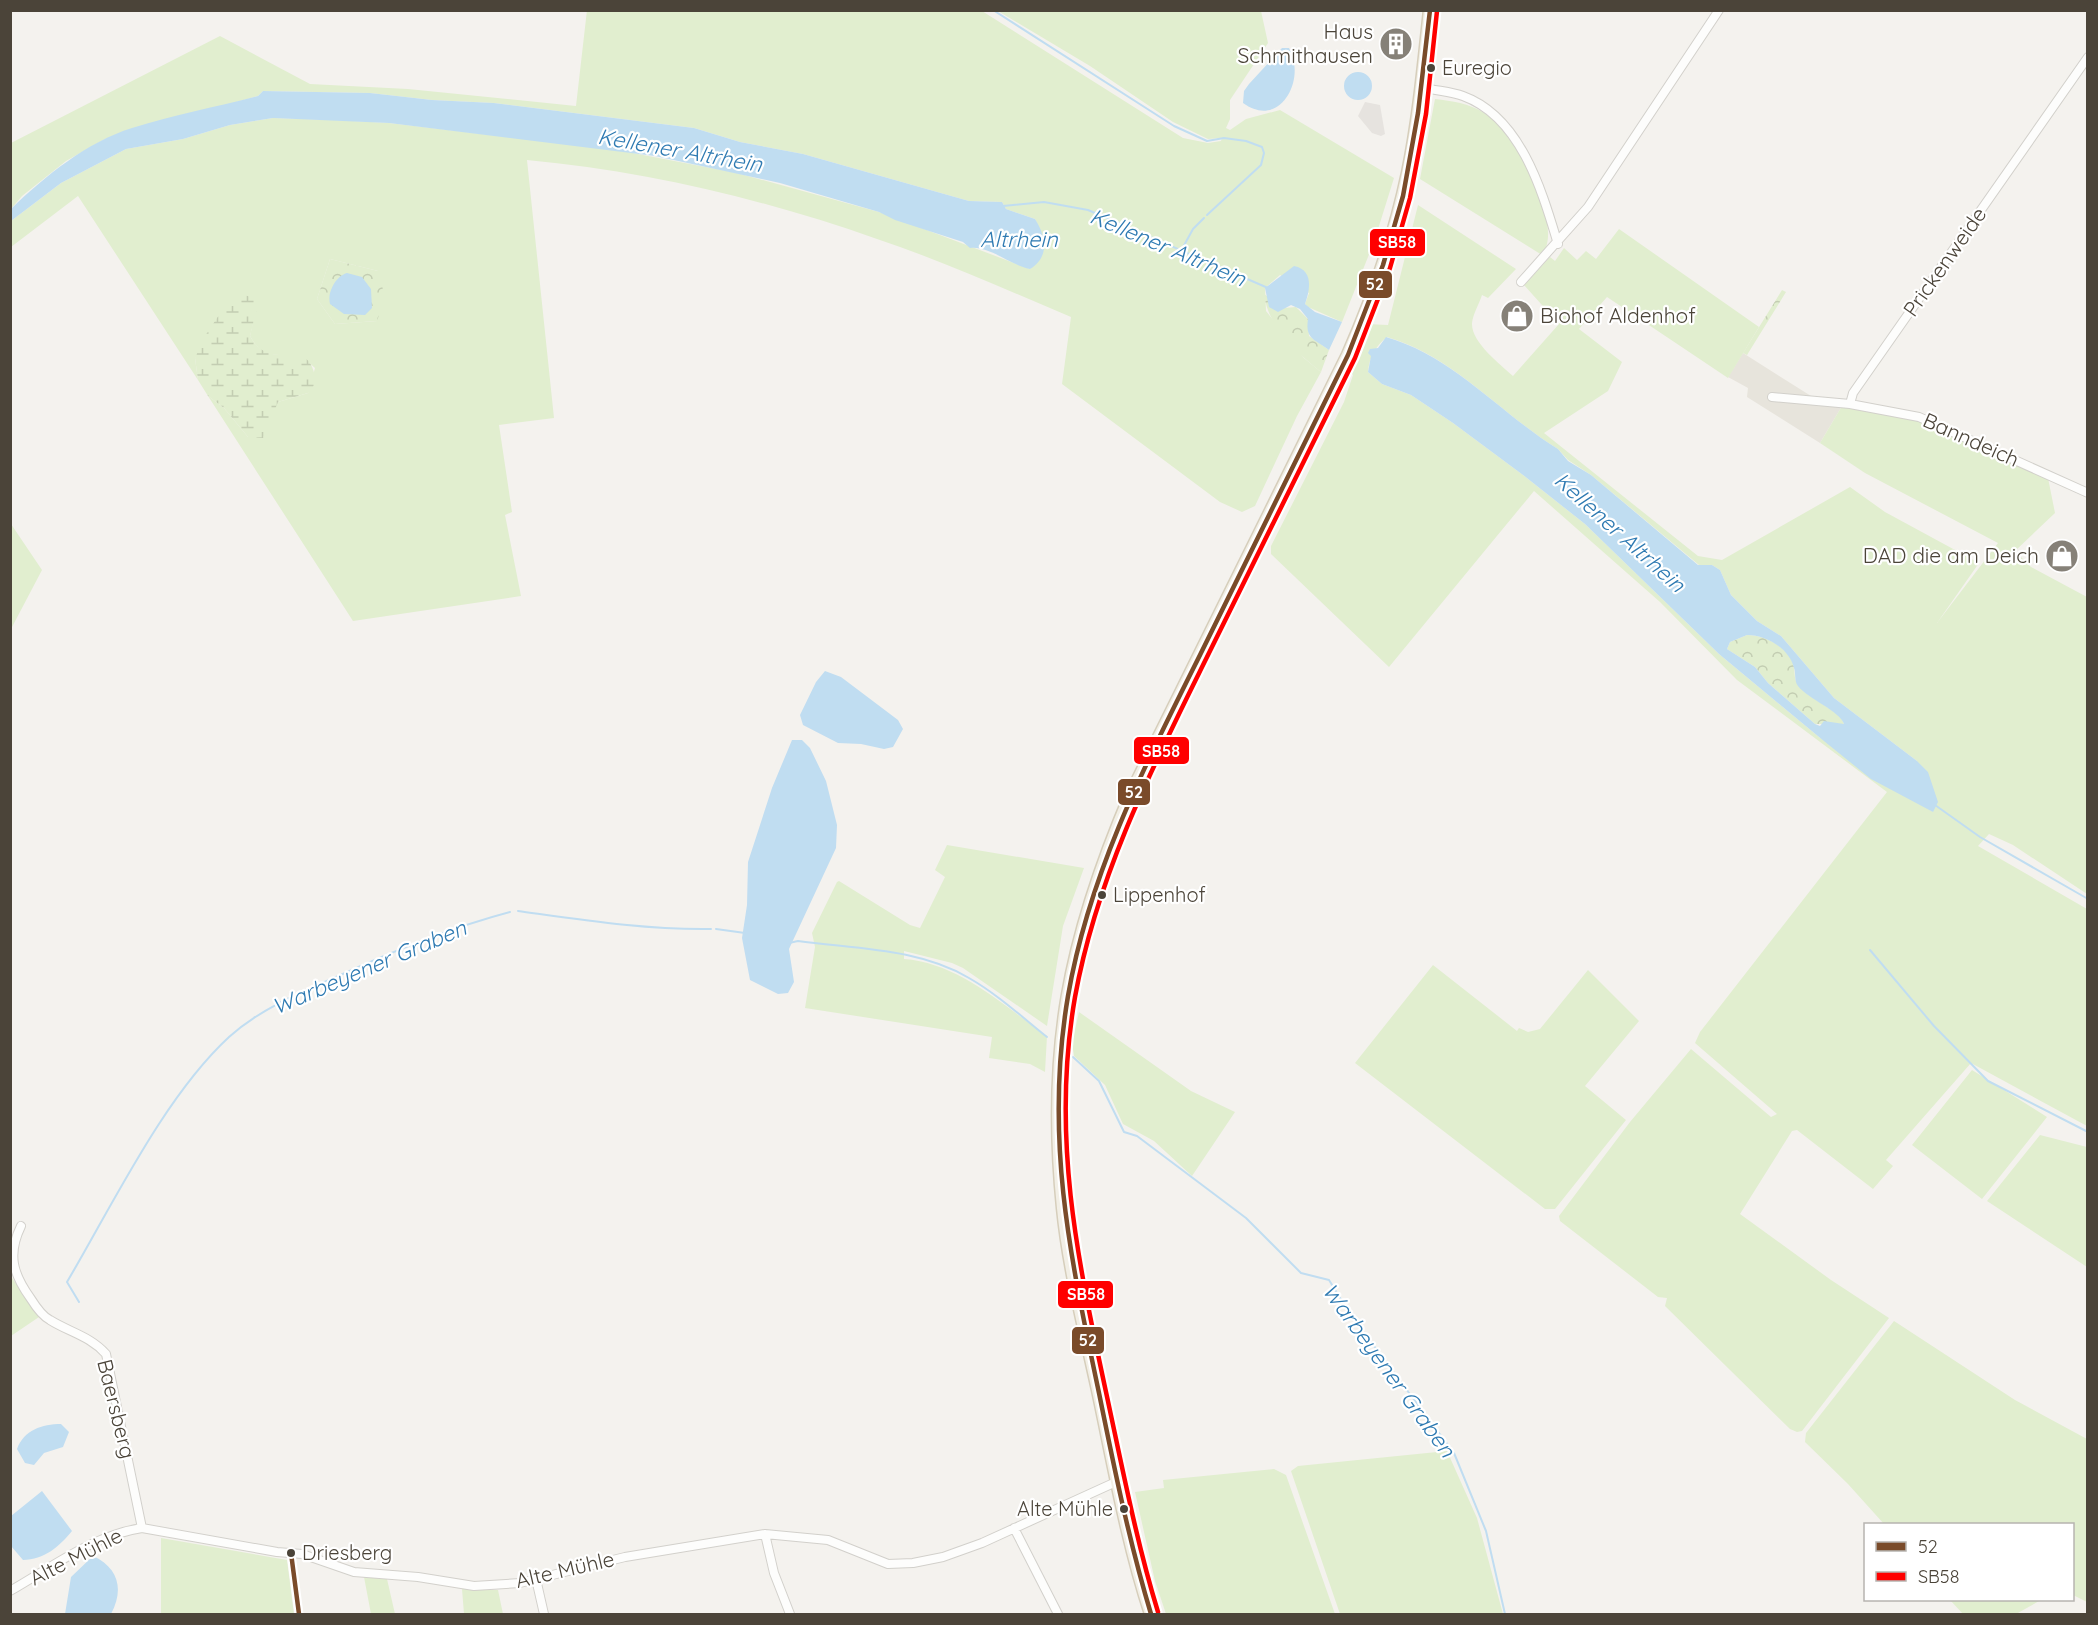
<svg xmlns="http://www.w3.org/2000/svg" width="2098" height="1625" font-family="Quicksand,sans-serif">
	<defs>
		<pattern id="forest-crowns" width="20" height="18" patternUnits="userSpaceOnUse" patternTransform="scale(1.5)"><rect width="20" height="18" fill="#e1eecf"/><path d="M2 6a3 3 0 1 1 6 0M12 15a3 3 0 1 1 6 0" fill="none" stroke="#c3cdb2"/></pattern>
		<pattern id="wetland-marsh" width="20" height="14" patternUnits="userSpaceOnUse" patternTransform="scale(1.5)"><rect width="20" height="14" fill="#e1eecf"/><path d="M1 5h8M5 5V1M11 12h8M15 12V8" fill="none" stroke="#c3cdb2"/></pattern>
	</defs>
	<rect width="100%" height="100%" fill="#f4f2ee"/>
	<path fill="#e7e4dc" d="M 1743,353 L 1811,396 L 1842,401 L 1842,406 L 1820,443 L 1747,397 L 1748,388 L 1728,377 Z"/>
	<path fill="#e1eecf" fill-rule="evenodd" d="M 587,10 L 982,11 L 1183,138 L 1208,143 L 1221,141 L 1222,138 L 1208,139 L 1173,122 L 1090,66 L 998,11 L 1261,11 L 1268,43 L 1230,100 L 1230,119 L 1226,128 L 1230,130 L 1246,119 L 1280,110 L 1394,178 L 1374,242 L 1342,322 L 1308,307 L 1305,304 L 1309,293 L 1280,275 L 1265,288 L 1266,311 L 1304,358 L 1321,372 L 1297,416 L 1255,506 L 1242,512 L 1220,502 L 1062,384 L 1071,317 C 1007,290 943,261 877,239 C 763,199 647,171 527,160 L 554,418 L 499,425 L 512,512 L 505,515 L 521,596 L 353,621 L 208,396 L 224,408 L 248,437 L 278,402 L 308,393 L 315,368 C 290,341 269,371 250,336 L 257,304 L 195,358 L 198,380 L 78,196 L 11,247 L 11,221 L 61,183 L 126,149 L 183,139 L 230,125 L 273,118 L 335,120 L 389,123 L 617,150 L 737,173 L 879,212 L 1030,269 L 1044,239 L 1035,219 L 1006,209 L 1002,202 L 969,201 L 803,154 L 740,142 L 694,128 L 494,103 L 432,100 L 370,93 L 263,91 L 258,96 L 105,139 L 66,161 L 22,196 L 11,209 L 11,143 L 220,36 L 310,84 L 408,89 L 576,106 ZM 330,259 L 378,271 L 377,321 L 335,324 L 317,299 Z
		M 1435,99 C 1452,101 1469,103 1484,113 C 1513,130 1566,225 1542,255 L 1420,179 Z
		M 1418,205 L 1516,269 L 1488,298 L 1482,295 C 1479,304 1473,314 1472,323 C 1471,342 1500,364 1513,376 L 1559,324 L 1524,285 L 1550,257 L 1555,261 L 1564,248 L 1577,260 L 1586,251 L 1596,259 L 1619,229 L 1759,327 L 1728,378 L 1607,297 L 1579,329 L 1622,362 L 1608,391 L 1544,433 L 1698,556 L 1722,560 L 1850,487 L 1885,512 L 1979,563 L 1937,623 L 1998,543 L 1865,473 L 1820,443 L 1842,406 L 1913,416 L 2048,478 L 2055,513 L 2015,551 L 2031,567 L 2087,597 L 2087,894 L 2013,845 L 1989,834 L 1978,846 L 2087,909 L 2087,1126 L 1971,1063 L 1886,1160 L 1893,1166 L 1873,1189 L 1797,1130 L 1792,1131 L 1740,1214 L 1831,1280 L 1889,1318 L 1802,1431 L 1797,1432 L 1790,1429 L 1665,1306 L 1667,1298 L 1658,1297 L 1560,1221 L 1559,1216 L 1630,1122 L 1691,1049 L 1771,1117 L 1777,1114 L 1695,1043 L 1700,1032 L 1887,792 L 1737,680 L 1660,602 L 1534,491 L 1389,667 L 1271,554 L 1271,546 L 1344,402 L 1353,375 L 1347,368 L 1366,324 L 1388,325 ZM 1387,337 C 1453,356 1501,414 1558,449 L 1568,460 L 1591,475 L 1699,565 L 1712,565 L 1720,570 L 1731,595 L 1757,621 L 1781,636 L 1834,698 L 1917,761 L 1933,812 L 1819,737 L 1719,654 L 1585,524 L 1523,475 L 1453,423 L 1411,395 L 1382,384 L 1368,372 C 1369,358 1376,345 1387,337 Z
		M 11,524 L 42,570 L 11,629 L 10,524 Z
		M 947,845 L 1084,868 L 1063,926 L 1047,1026 L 963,968 L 952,963 L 904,951 L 904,959 C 959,963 1004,1006 1047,1036 L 1045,1072 L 1030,1064 L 989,1058 L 992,1037 L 805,1008 L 815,947 L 812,933 L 837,882 L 839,881 L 910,925 L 920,928 L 945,877 L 935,870 Z
		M 1433,965 L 1517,1031 L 1519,1028 L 1528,1032 L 1540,1029 L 1588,970 L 1639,1021 L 1585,1086 L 1626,1120 L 1555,1209 L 1545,1209 L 1355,1063 Z
		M 1079,1012 L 1191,1091 L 1235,1112 L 1192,1176 L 1154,1141 L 1123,1124 L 1105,1085 L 1074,1056 L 1072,1043 Z
		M 1972,1070 L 2047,1117 L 1982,1199 L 1912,1145 Z
		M 2040,1135 L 2087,1147 L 2087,1267 L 1987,1201 Z
		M 10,1275 L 39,1317 L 11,1336 L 10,1336 Z
		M 1894,1321 L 2015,1400 L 2087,1439 L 2087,1602 L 2073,1595 L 2072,1524 L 1884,1524 L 1848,1484 L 1805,1442 L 1806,1433 Z
		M 1447,1451 L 1477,1518 L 1503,1614 L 1340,1614 L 1291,1471 L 1298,1466 Z
		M 1274,1469 L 1286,1475 L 1335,1614 L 1166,1614 L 1155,1581 L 1135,1492 L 1164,1488 L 1163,1480 Z
		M 161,1538 L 287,1560 L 294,1614 L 161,1614 Z
		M 364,1577 L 387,1579 L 395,1614 L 371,1614 Z
		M 462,1589 L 498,1590 L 503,1614 L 464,1614 Z
		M 1950,1600 L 2041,1600 L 2016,1614 L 1963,1614 Z"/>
	<path fill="url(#forest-crowns)" d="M 330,259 L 378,271 L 385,297 L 377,321 L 335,324 L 317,299 Z
		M 1782,290 L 1786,292 L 1747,355 L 1743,353 Z
		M 1264,294 L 1284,308 L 1296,307 L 1308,319 L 1309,336 L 1329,350 L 1321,372 C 1296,352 1268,327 1264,294 Z
		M 1747,635 C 1765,635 1786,646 1793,663 C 1795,669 1794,676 1796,681 C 1799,686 1806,691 1810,695 C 1819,704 1841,712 1844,724 L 1815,724 L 1768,683 L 1755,667 L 1727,649 L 1730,642 Z"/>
	<path fill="url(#wetland-marsh)" d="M 242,294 L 253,298 L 258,304 L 250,336 C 272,377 310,330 316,383 L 308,393 L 278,402 L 263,438 L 248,437 L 224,408 L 208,396 L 198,380 L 195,358 L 203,339 L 229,300 Z"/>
	<path fill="#e6e3df" d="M 1365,102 L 1380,105 L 1385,134 L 1381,136 L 1372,133 L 1358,116 Z"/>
	<path fill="#c0ddf1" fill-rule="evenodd" d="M 1282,48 L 1289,48 C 1307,79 1280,130 1243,103 L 1244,91 L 1249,84 Z
		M1344 86a14 14 0 1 1 28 0a14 14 0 1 1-28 0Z
		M 263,91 L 370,93 L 432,100 L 494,103 L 694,128 L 740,142 L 803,154 L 969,201 L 1002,202 L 1006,209 L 1035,219 C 1046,236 1050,257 1030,269 C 1010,265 990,246 970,248 L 963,242 L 895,220 L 879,212 L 780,183 L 655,156 L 389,123 L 273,118 L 230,125 L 183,139 L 126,149 L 61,183 L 11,221 L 11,209 C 45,176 87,142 132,128 C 173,115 216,107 258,96 Z
		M 1294,266 C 1314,270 1310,290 1305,304 L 1315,312 L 1342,322 L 1329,350 C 1314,339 1305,339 1308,319 L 1300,309 L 1291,305 L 1278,312 L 1269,307 L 1265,288 Z
		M 347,273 L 362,277 L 371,289 L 372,308 L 365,315 L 344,314 L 330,304 C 327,292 336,276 347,273 Z
		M 1386,337 C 1453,356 1501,414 1558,449 L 1568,461 L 1591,475 L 1698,565 L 1712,565 L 1720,570 L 1731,595 L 1757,621 L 1781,636 L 1834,698 L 1917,761 L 1928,772 L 1938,802 L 1933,812 L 1871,779 L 1819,737 L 1719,654 L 1585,524 L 1523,475 L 1453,423 L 1411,395 L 1382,384 L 1368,372 L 1371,356 L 1368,353 L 1370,349 L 1378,348 ZM 1747,635 C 1766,635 1789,648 1794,668 C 1796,673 1794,681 1798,686 C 1808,699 1840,711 1844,724 L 1824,721 L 1820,726 L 1815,724 L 1768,683 L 1755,667 L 1727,649 L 1730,642 Z
		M 825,671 L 841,677 L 898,720 L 903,729 L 893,747 L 884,749 L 861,744 L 838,743 L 803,725 L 800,715 L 816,682 Z
		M 792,740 L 802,740 L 810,748 L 826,781 L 837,825 L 836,848 L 789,949 L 794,982 L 788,993 L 778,994 L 750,980 L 742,938 L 747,905 L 748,862 L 772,788 Z
		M 61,1424 L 69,1432 L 63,1447 L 44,1453 L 34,1465 L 25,1463 L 17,1449 C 24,1430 42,1424 61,1424 Z
		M 42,1491 L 72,1531 C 60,1546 44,1560 23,1560 L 11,1546 L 11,1516 Z
		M 93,1556 C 119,1568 124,1590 111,1614 L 65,1614 L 71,1577 Z"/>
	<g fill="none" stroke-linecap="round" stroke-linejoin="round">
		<path stroke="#c0ddf1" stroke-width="2" d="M 993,10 L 1174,126 L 1207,141 L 1224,138 L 1246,141 L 1262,147 L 1264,153 L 1261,165 L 1207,215
			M 1003,206 L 1044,202 L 1088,210 L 1268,288
			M 1182,249 L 1193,229 L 1204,218
			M 1935,805 L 1980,837 L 2088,899
			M 518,911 C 583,920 646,930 711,929
			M 716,929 L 745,933
			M 789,943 L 798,941 C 855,949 918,948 969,978 C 997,994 1022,1017 1047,1037
			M 1870,950 L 1934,1026 L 1988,1081 L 2088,1132
			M 1073,1057 L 1099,1081 L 1124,1132 L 1137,1136 L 1246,1218 L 1301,1273 L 1329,1280 L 1350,1314 L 1454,1453 L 1486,1531 L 1505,1614
			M 79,1302 L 67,1282 C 113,1204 164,1097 229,1037 C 260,1009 299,993 336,977 C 393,951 450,928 510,912"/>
		<defs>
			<path id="street" d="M 1422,87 C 1435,91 1450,91 1463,96 C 1521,117 1542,191 1558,244
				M 1521,282 L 1588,207 L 1719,10
				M 1772,397 L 1850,404 L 1853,393 L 2088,57
				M 1850,404 L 1919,417 L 2088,493
				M 21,1226 C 7,1255 13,1274 31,1299 C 36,1307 42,1316 50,1320 C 69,1332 90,1336 106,1354 L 142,1528
				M 1014,1528 L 1058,1614
				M 765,1534 L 774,1573 L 790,1614
				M 536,1579 L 544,1614
				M 10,1591 C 52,1567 94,1535 142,1528 L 277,1552 L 302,1554 L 354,1572 L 418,1577 L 474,1586 L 520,1583 L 625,1557 L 765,1534 L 828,1540 L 888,1564 L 913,1563 L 943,1557 L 982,1543 L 1118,1481"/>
			<path id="primary" d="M 1151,1614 C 1127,1541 1114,1465 1098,1390 C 1085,1330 1069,1269 1063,1208 C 1047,1050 1069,939 1131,794 L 1348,355 C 1374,296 1395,235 1408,173 C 1419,120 1424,65 1430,10"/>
		</defs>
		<use href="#street" stroke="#d2d0cb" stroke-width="10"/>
		<use href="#primary" stroke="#d6cebb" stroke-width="15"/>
		<use href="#street" stroke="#fdfdfc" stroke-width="8"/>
		<use href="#primary" stroke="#f2efe6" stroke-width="12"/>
		<defs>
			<path id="bus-1" d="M 291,1553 L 299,1614
				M 1151,1614 C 1129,1541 1114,1467 1099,1393 C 1070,1256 1044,1137 1068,996 C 1089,874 1145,765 1200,655 C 1249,555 1299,455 1348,355 L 1383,265 L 1403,196 L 1418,113 L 1430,10"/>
			<path id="bus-2" d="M 1158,1612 C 1136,1540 1122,1466 1106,1392 C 1077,1257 1051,1135 1075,997 C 1097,875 1153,766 1207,657 C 1256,557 1306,458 1355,358 L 1390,268 L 1410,198 L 1426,114 L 1437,11"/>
		</defs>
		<use href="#bus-1" stroke="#fff" stroke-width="9"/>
		<use href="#bus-2" stroke="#fff" stroke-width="9"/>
		<use href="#bus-1" stroke="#7a4b2a" stroke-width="4.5"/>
		<use href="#bus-2" stroke="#f00" stroke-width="4.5"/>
	</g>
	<defs>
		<symbol id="building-disc" viewBox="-11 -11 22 22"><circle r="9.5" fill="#868178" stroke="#fff"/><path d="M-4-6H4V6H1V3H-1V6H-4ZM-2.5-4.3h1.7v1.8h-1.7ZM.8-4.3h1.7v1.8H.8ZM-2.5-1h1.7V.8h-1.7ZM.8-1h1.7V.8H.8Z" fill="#fff"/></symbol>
		<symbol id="shop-disc" viewBox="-11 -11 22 22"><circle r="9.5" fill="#868178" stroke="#fff"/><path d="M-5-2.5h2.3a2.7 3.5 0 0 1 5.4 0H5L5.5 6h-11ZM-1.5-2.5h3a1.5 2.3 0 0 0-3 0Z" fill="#fff"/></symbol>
	</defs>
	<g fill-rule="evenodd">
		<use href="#building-disc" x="1377" y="25" width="38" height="38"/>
		<use href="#shop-disc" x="1498" y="297" width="38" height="38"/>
		<use href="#shop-disc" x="2043" y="537" width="38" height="38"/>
	</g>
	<g fill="#4b4439" stroke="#fff" stroke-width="2">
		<circle cx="1431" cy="68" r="5"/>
		<circle cx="1102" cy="895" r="5"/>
		<circle cx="1124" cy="1509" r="5"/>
		<circle cx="291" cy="1553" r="5"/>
	</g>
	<g text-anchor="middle" stroke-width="4.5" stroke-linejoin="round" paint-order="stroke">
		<g font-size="20" fill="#4b4439" stroke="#fff" text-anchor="start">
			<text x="1442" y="75">Euregio</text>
			<text x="1113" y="902">Lippenhof</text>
			<text x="1113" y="1516" text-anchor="end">Alte Mühle</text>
			<text x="302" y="1560">Driesberg</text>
		</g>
		<g font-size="21" fill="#4b4439" stroke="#fff" text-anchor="end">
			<text x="1373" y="39">Haus<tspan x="1373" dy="24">Schmithausen</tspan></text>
			<text x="1540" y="323" text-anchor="start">Biohof Aldenhof</text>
			<text x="2039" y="563">DAD die am Deich</text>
		</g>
		<g font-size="21" fill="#4b4439" stroke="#fff">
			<text transform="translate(1945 262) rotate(-55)" y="7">Prickenweide</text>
			<text transform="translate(1971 440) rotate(24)" y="7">Banndeich</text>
			<text transform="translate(116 1409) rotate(76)" y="7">Baersberg</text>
			<text transform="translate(76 1557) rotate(-27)" y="7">Alte Mühle</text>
			<text transform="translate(565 1570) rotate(-13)" y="7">Alte Mühle</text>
		</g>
		<g font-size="22" font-style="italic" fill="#2e7ab2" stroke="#fff">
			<text transform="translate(680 150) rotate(10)" y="8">Kellener Altrhein</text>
			<text x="1019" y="247">Altrhein</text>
			<text transform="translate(1168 247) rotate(23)" y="8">Kellener Altrhein</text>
			<text transform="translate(1620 532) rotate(42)" y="8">Kellener Altrhein</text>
			<text transform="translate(369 967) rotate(-23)" y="8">Warbeyener Graben</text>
			<text transform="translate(1389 1370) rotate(54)" y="8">Warbeyener Graben</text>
		</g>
	</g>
	<g stroke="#fff" stroke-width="2">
		<rect x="1369" y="228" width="57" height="29" rx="6" fill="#f00"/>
		<rect x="1358" y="270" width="35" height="29" rx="6" fill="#7a4b2a"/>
		<rect x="1133" y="736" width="57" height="29" rx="6" fill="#f00"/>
		<rect x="1117" y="778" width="34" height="28" rx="6" fill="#7a4b2a"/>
		<rect x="1057" y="1280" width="57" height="29" rx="6" fill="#f00"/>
		<rect x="1071" y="1326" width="34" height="29" rx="6" fill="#7a4b2a"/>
	</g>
	<g font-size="16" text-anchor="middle" font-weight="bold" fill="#fff">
		<text x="1397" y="248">SB58</text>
		<text x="1375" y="290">52</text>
		<text x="1161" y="757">SB58</text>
		<text x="1134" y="798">52</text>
		<text x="1086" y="1300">SB58</text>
		<text x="1088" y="1346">52</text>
	</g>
	<rect width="2098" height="1625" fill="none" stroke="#4b4439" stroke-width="24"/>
	<rect x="1864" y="1523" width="210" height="78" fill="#ffffff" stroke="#b7b4b0" stroke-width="1.5"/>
	<rect x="1876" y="1542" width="30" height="9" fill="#7a4b2a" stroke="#b7b4b0" stroke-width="1.5"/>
	<text x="1918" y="1553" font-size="18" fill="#4b4439">52</text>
	<rect x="1876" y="1572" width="30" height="9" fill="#ff0000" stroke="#b7b4b0" stroke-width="1.5"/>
	<text x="1918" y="1583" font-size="18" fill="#4b4439">SB58</text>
</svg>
